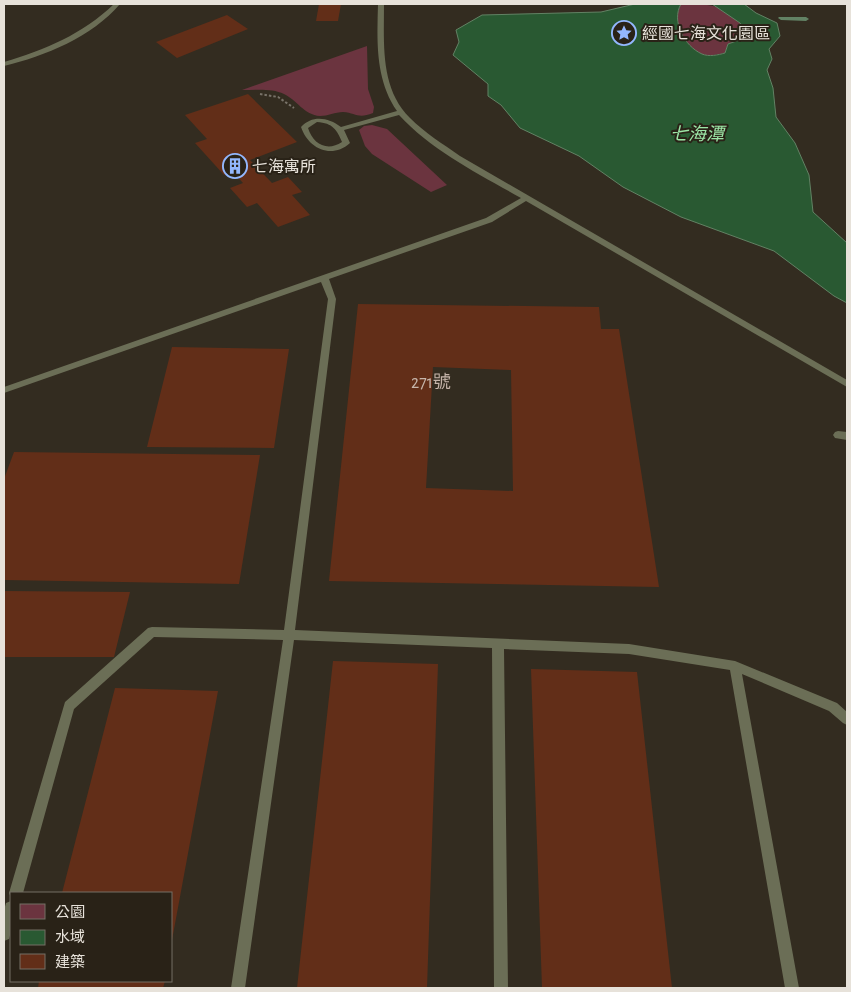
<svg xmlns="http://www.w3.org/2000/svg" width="851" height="992" font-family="'Alegreya Sans','Noto Sans TC',sans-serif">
	<rect width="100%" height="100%" fill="#332c20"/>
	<path fill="#6b343f" d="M 681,4 C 712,4 726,4 746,31 L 742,39 L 728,44 L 725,53 C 718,54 709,57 702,54 C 684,47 671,21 681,4 Z
		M 367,46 L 368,89 L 374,107 L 373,113 C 358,119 356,113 343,112 C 335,112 328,116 320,116 C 304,115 297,100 284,94 C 272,88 256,90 242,90 Z
		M 372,125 L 387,129 L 447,185 L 431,192 L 372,154 L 365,146 L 359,130 L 364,126 Z"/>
	<path fill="#295932" stroke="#628264" d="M 635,4 L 681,4 C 671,21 684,46 702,54 C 709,57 718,55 725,53 L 728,44 L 742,39 L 746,31 L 740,23 L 712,4 L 744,4 L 756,13 L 777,23 L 780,36 L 769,49 L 772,59 L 767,70 L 773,88 L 776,117 L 795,143 L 809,175 L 813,212 L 847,243 L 847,303 L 834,296 L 774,251 L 681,217 L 623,187 L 579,156 L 520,128 L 501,105 L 488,96 L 488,84 L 453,55 L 459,42 L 456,30 L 482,15 L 601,12 Z"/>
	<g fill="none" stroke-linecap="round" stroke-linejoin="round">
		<path fill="#628264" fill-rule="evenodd" d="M 779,17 L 806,17 L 809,19 L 806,21 L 781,20 L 778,18 Z"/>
	</g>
	<path fill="#622e18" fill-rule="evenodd" d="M 319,4 L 341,4 L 338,21 L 316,21 Z
		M 227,15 L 248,29 L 177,58 L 156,42 Z
		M 248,94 L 297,142 L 250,160 L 272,183 L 288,177 L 302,192 L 292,195 L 310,215 L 278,227 L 257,203 L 247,207 L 230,188 L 243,183 L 233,172 L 224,175 L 195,143 L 207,139 L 185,115 Z
		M 358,304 L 599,307 L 601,329 L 619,329 L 659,587 L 329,581 ZM 433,367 L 511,370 L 513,491 L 426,488 Z
		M 172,347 L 289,349 L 274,448 L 147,447 Z
		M 14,452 L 260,455 L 239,584 L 4,580 L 4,479 Z
		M 4,591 L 130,592 L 114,657 L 4,657 Z
		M 333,661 L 438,664 L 427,988 L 297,988 Z
		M 531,669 L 637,672 L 672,988 L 542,988 Z
		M 115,688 L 218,691 L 172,940 L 171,893 L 62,893 Z
		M 39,981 L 165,981 L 163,988 L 38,988 Z"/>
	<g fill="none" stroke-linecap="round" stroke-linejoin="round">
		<path stroke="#787268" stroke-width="2" stroke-dasharray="2.5 2" stroke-linecap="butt" d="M 260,94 L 278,97 L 294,108"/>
		<path fill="#6b6e56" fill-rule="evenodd" d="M 114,4 L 120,4 C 92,37 45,56 4,66 L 4,62 C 45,50 83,34 114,4 Z
			M 378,4 L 384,4 C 384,44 380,88 410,118 C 425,133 443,144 460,156 L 847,380 L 847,387 L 526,201 L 492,222 L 329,279 L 336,299 L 295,630 L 629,644 L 735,661 L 837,703 L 847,712 L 847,725 L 843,723 L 829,711 L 742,674 L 799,988 L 785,988 L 730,670 L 629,654 L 504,649 L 508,988 L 494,988 L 492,648 L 294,640 L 245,988 L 231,988 L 283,640 L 154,637 L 74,709 L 23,893 L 11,893 L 11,898 L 9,893 L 65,702 L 148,628 L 152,627 L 284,630 L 328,299 L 321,282 L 4,393 L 4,387 L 486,218 L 521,198 C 479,174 432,151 399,115 L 344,130 L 350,143 C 331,160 308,148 301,127 C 312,115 328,117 341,127 L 397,111 C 375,79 377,41 378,4 ZM 317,122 C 333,123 337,130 342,142 C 327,152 313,144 308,128 Z
			M 838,431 L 847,432 L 847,440 L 835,438 L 833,435 L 835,432 Z
			M 11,901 L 11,932 L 9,939 L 4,941 L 4,910 L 6,903 Z"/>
	</g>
	<defs>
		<symbol id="sight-ring" viewBox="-11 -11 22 22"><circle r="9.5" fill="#292217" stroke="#93b7fd" stroke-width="1.5"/><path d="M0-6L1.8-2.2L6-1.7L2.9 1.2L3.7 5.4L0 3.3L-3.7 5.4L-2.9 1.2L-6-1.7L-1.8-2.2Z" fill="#93b7fd"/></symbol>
		<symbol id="building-ring" viewBox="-11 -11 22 22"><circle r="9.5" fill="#292217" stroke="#93b7fd" stroke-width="1.5"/><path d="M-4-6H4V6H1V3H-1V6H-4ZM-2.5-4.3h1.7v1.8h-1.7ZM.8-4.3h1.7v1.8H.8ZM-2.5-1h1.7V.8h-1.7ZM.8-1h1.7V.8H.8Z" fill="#93b7fd"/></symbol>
	</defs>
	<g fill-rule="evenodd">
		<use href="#sight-ring" x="610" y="19" width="28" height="28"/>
		<use href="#building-ring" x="221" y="152" width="28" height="28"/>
	</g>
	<g text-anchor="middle" stroke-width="4" stroke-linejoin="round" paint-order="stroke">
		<g font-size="16" fill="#e7e2da" stroke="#292217" text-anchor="start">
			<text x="642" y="39">經國七海文化園區</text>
			<text x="252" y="172">七海寓所</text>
		</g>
		<g font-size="18" font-style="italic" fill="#9ce5a6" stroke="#292217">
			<text x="697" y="140">七海潭</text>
		</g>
		<g font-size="18" fill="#c6b5aa">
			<text x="431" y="388">271號</text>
		</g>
	</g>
	<rect width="851" height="992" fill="none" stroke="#e7e2da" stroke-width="10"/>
	<rect x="10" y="892" width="162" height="90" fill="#292217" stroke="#756f65"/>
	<rect x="20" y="904" width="25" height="15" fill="#6b343f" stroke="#756f65"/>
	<text x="55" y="917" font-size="15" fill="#e7e2da">公園</text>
	<rect x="20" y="930" width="25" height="15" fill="#295932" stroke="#756f65"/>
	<text x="55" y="942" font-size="15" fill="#e7e2da">水域</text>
	<rect x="20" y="954" width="25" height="15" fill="#622e18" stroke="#756f65"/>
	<text x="55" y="967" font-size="15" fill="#e7e2da">建築</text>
</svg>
